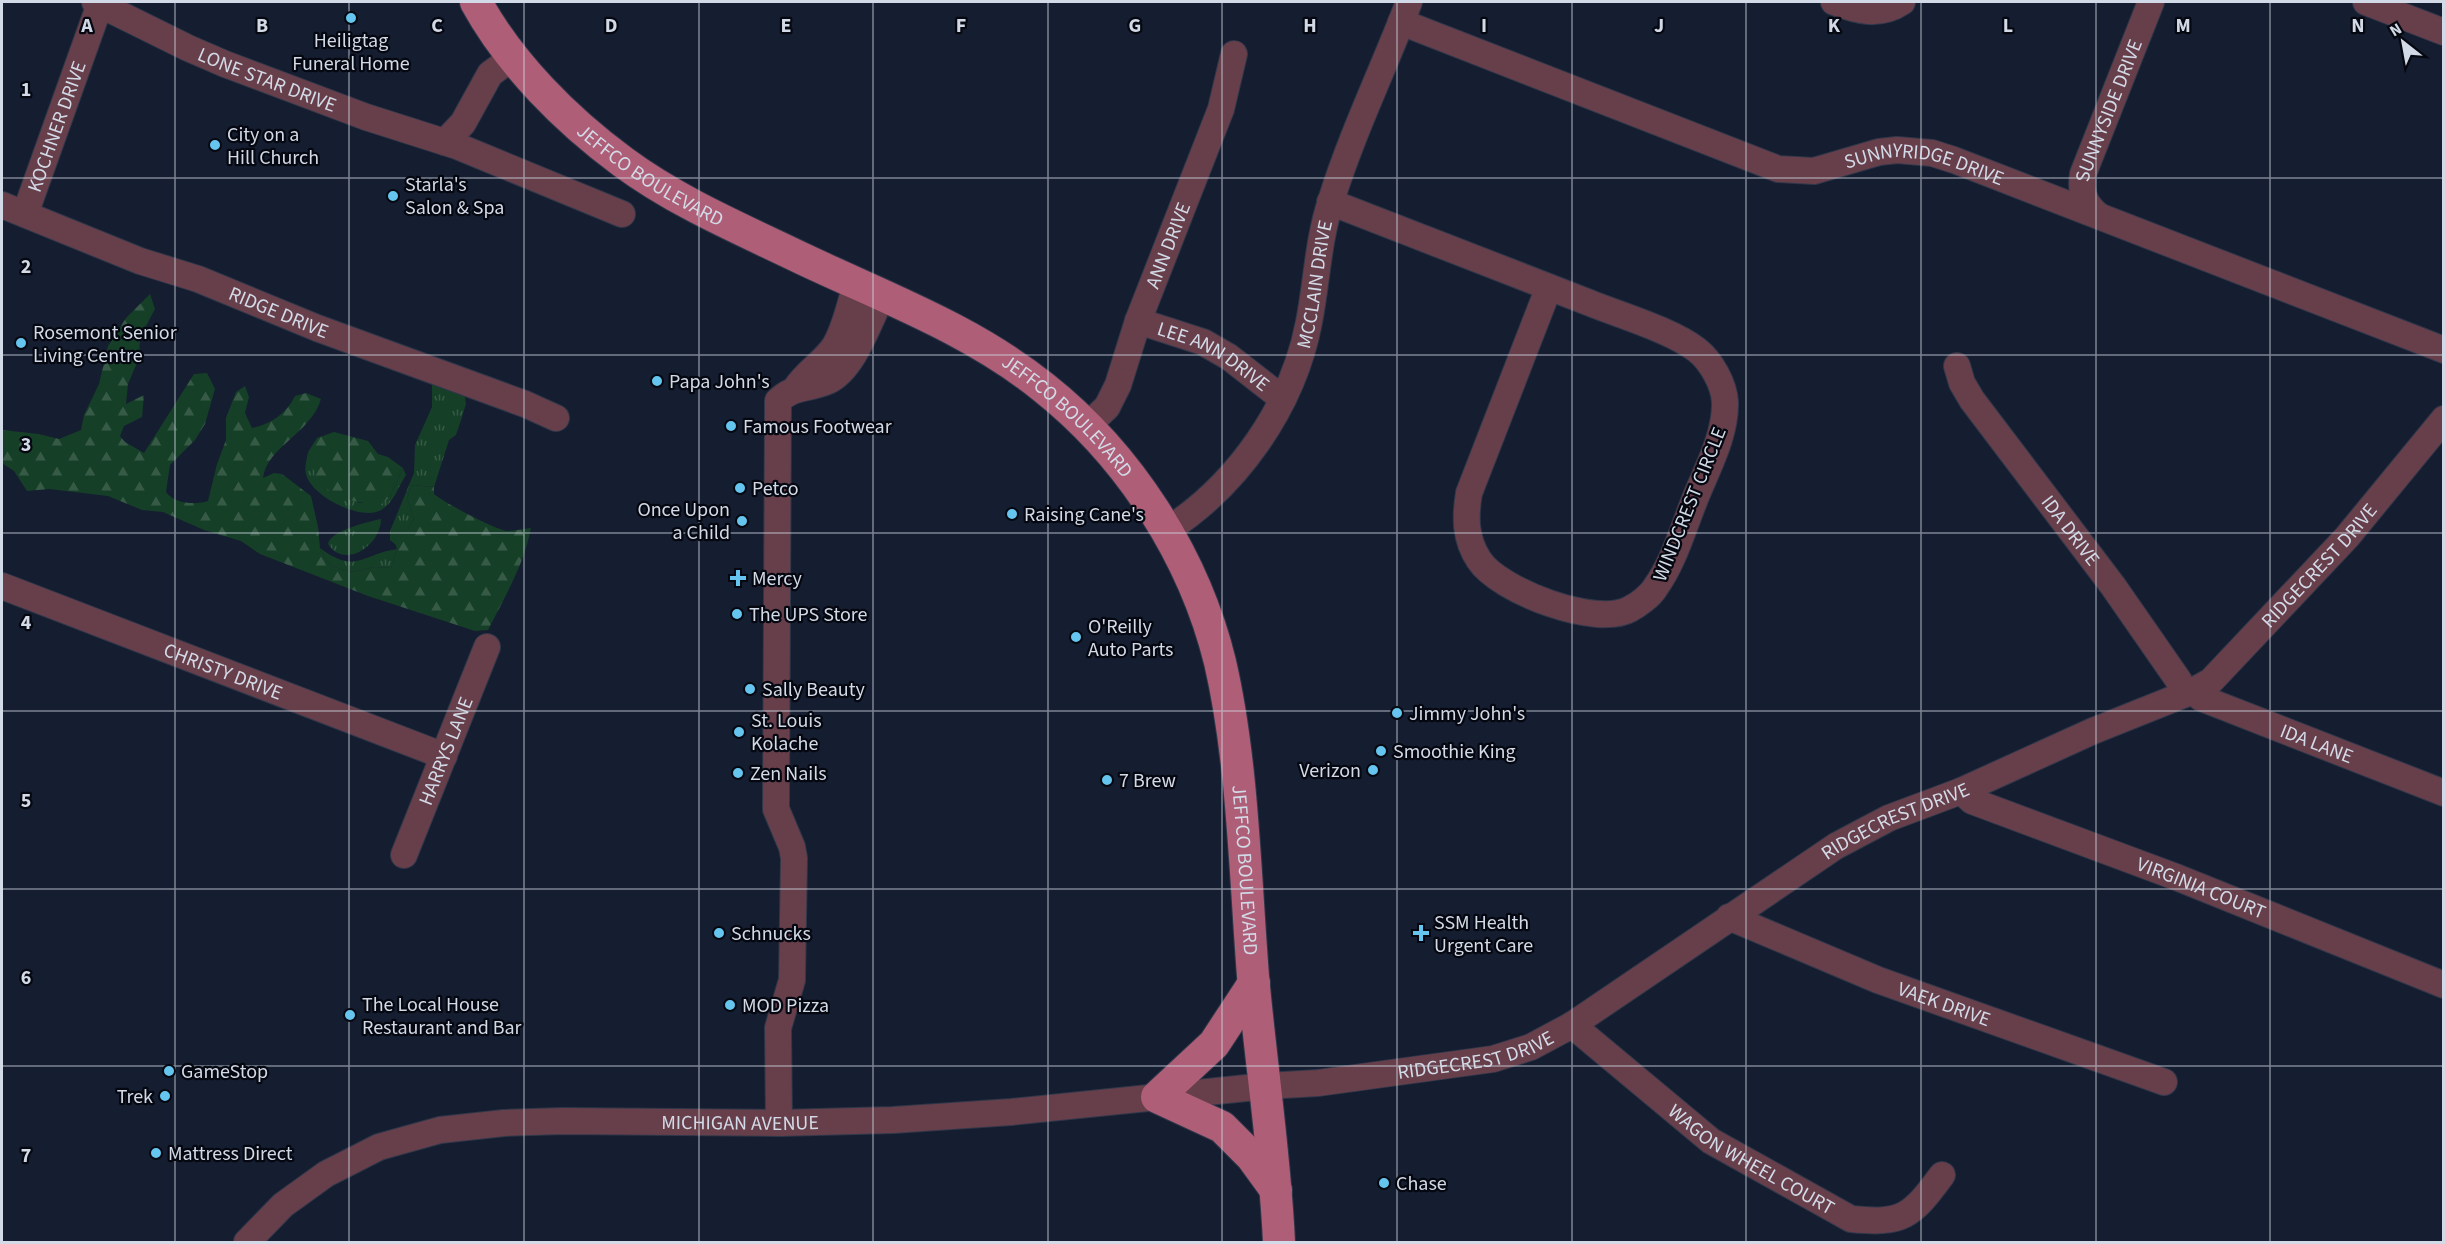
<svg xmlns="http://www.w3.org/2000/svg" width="2445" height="1244" font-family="'Source Sans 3',sans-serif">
	<defs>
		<pattern id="grass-tufts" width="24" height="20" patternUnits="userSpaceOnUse" patternTransform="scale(1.5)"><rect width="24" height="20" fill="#153f27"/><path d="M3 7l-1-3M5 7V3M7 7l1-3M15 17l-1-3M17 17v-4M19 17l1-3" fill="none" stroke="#365a46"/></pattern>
		<pattern id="forest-firs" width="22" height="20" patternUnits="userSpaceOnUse" patternTransform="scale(1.5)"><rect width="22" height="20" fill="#153f27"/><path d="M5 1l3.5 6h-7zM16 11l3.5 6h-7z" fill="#365a46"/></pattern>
	</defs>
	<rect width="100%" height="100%" fill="#151d30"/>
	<path fill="url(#grass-tufts)" d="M 432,382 L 460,393 L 465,397 L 466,404 L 461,420 L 456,435 L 449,440 L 434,487 L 412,485 L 407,498 L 414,519 L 408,529 L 393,537 L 396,545 L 390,540 L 390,531 L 414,473 L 415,445 L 432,407 Z
		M 308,452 L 322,484 L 342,496 L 360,503 L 390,497 L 403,468 L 406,475 C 398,487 393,505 379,511 C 359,520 311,496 306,474 C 304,467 307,459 308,452 Z
		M 381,519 C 381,545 345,570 328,544 C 331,530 368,522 381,519 Z
		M 320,548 C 356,575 362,554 397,549 L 391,568 L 375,567 L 352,572 L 330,566 Z"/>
	<path fill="url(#forest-firs)" d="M 150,294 L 155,309 L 140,337 L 139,358 L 128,384 L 126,404 L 144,395 L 142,417 L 124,426 L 120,436 L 125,442 L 144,453 L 194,374 L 207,373 L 215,389 L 205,424 L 195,440 L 170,465 L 166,492 C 174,504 196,505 208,501 L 217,464 L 226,440 L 226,418 L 236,392 L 245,386 L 249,397 L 245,413 L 252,428 C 271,424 286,414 295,396 L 306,393 L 321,399 C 311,433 267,447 263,478 L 274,473 L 282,474 L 311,496 L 318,527 L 320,548 L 330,566 L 352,572 L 375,567 L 391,568 L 397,549 L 393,537 L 398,526 L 408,529 L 414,519 L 407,498 L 412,485 L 434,487 L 434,494 C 443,502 496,530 507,531 C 515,531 524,529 531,528 C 524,565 505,596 488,630 L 475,631 L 368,596 L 260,554 L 241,541 L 204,530 L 163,512 L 142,510 L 108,496 L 49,489 L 27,491 L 14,471 L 2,463 L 2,430 L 39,434 L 59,439 L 81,430 L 84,415 L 99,384 L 108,346 L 126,318 Z
		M 334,432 L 368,441 L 378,454 L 388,457 L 403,468 L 390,497 L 380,505 C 361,503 334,499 321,483 C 314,475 312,461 308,452 L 317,438 Z"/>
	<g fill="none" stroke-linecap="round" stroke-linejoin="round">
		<defs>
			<g id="minor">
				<path id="s1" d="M 95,2 L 188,48 L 225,64 L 366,117 L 457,146 L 622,214"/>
				<path d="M 1834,2 C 1857,11 1880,17 1902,2"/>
				<path d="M 2366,2 L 2444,32"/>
				<path id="s2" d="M 1401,22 L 1778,169 L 1814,171 L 1879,152 L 1897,150 L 1932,153 L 1954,160 L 2444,350"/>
				<path d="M 445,142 L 463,123 L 490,74 L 513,57"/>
				<path d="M 1330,202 C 1417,236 1504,269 1590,303 C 1622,316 1671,330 1697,350 C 1711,361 1724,384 1725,402 C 1726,437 1705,472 1693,504 C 1682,532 1673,563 1655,588 C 1650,596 1638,605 1630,609 C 1597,628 1499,591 1479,560 C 1465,539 1465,517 1469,493 L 1549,287"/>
				<path id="s3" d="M 2,205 L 140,261 L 198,279 L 317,328 L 525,404 L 556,418"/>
				<path id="s4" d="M 25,214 L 100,4"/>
				<path id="s5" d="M 2099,216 C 2084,204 2080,192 2083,174 L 2151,2"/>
				<path id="s6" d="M 1138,321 L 1203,342 L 1229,357 L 1283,399"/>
				<path id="s7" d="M 1957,366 L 1962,383 L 1972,400 L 2113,586 L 2179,681 L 2185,694"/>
				<path d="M 796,388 C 806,372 823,363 834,347 C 845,330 850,304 856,285"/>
				<path id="s8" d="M 1086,427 L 1107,407 L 1118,385 L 1138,321 L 1221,109 L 1234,54"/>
				<path id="s9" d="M 1166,531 C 1238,485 1293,406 1309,322 C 1317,281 1318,240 1331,201 C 1352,133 1384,68 1409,2"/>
				<path id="s10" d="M 2,586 L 444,756"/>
				<path id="s11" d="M 2193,691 L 2201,698 L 2444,793"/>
				<path id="s12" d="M 1961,791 L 1972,801 L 2176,877 L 2444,985"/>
				<path id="s13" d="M 404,855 L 487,647"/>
				<path id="s14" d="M 1729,917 L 1878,980 L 2164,1082"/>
				<path id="s15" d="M 1572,1025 L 1711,1141 L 1851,1219 C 1903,1224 1911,1217 1942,1175"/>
				<path d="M 779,1123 L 778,1028 L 792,980 L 794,858 L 792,847 L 776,809 L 778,401 C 794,385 808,390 828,381 C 854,369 869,321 882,296"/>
				<path id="s16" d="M 247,1242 L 283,1205 L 326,1174 L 379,1147 L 440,1130 L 504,1123 L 563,1121 L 779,1123 L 893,1120 L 1011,1112 L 1266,1086 L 1318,1083 L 1493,1059 L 1531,1047 L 1572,1025 L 1836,846 L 1889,818 L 1961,791 L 2093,731 L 2193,691 L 2211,681 L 2347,537 L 2444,419"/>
			</g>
			<g id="major">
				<path id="s17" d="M 476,2 C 510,64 566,120 623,162 C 677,202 741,229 801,258 C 883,297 971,329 1043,387 C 1129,455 1194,556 1220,662 C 1243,761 1245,875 1253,976 C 1261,1065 1275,1153 1279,1242"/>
				<path d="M 1254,983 L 1214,1044 L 1157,1097 L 1222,1127 L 1252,1157 L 1276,1190"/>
			</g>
		</defs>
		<use href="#minor" stroke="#30374a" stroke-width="28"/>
		<use href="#major" stroke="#30374a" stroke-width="34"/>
		<use href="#minor" stroke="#673f4a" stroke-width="26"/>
		<use href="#major" stroke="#ae5e76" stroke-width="32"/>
	</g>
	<path fill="none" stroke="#d3dae7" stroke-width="1.5" stroke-opacity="0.55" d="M 175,2 L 175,1242M 349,2 L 349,1242M 524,2 L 524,1242M 699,2 L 699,1242M 873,2 L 873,1242M 1048,2 L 1048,1242M 1222,2 L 1222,1242M 1397,2 L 1397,1242M 1572,2 L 1572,1242M 1746,2 L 1746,1242M 1921,2 L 1921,1242M 2096,2 L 2096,1242M 2270,2 L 2270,1242M 2,178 L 2444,178M 2,355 L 2444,355M 2,533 L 2444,533M 2,711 L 2444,711M 2,889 L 2444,889M 2,1066 L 2444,1066"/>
	<g fill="#65c5ee" stroke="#050810" stroke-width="2">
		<circle cx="351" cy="18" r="6"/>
		<circle cx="215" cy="145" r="6"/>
		<circle cx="393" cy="196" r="6"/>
		<circle cx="21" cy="343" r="6"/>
		<circle cx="657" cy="381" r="6"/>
		<circle cx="731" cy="426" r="6"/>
		<circle cx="740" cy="488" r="6"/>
		<circle cx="1012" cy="514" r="6"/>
		<circle cx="742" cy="521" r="6"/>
		<path d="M735 569h6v6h6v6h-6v6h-6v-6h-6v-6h6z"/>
		<circle cx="737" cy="614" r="6"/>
		<circle cx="1076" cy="637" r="6"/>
		<circle cx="750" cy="689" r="6"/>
		<circle cx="1397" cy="713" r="6"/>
		<circle cx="739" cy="732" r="6"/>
		<circle cx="1381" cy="751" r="6"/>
		<circle cx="1373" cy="770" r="6"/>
		<circle cx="738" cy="773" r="6"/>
		<circle cx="1107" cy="780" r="6"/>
		<circle cx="719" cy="933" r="6"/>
		<path d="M1418 924h6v6h6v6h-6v6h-6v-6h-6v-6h6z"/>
		<circle cx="730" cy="1005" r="6"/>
		<circle cx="350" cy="1015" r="6"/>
		<circle cx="169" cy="1071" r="6"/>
		<circle cx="165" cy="1096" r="6"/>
		<circle cx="156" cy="1153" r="6"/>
		<circle cx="1384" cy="1183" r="6"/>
	</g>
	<g text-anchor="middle" stroke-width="4.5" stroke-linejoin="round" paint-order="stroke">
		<g font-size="20" fill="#d3dae7" stroke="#050810" text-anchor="start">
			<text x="351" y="47" text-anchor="middle">Heiligtag<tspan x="351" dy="23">Funeral Home</tspan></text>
			<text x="227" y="141">City on a<tspan x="227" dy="23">Hill Church</tspan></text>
			<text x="405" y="191">Starla's<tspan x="405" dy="23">Salon &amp; Spa</tspan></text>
			<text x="33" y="339">Rosemont Senior<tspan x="33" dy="23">Living Centre</tspan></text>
			<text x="669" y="388">Papa John's</text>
			<text x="743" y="433">Famous Footwear</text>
			<text x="752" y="495">Petco</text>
			<text x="730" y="516" text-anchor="end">Once Upon<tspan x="730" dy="23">a Child</tspan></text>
			<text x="1024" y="521">Raising Cane's</text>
			<text x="752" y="585">Mercy</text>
			<text x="749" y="621">The UPS Store</text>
			<text x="1088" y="633">O'Reilly<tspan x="1088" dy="23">Auto Parts</tspan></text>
			<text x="762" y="696">Sally Beauty</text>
			<text x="1409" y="720">Jimmy John's</text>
			<text x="751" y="727">St. Louis<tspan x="751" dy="23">Kolache</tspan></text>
			<text x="1393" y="758">Smoothie King</text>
			<text x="1361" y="777" text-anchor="end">Verizon</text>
			<text x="750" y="780">Zen Nails</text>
			<text x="1119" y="787">7 Brew</text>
			<text x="1434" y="929">SSM Health<tspan x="1434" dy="23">Urgent Care</tspan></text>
			<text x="731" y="940">Schnucks</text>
			<text x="362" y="1011">The Local House<tspan x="362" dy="23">Restaurant and Bar</tspan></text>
			<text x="742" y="1012">MOD Pizza</text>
			<text x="181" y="1078">GameStop</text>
			<text x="153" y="1103" text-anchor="end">Trek</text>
			<text x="168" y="1160">Mattress Direct</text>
			<text x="1396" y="1190">Chase</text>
		</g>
		<g font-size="20" fill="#d3dae7" stroke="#050810">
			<text dy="7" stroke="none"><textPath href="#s1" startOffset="189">LONE STAR DRIVE</textPath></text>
			<text dy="7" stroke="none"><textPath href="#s5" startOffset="116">SUNNYSIDE DRIVE</textPath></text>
			<text dy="7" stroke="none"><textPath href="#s4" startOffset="93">KOCHNER DRIVE</textPath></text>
			<text dy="7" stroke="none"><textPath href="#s17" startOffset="249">JEFFCO BOULEVARD</textPath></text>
			<text dy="7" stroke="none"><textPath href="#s2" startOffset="555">SUNNYRIDGE DRIVE</textPath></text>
			<text dy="7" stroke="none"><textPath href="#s8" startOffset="202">ANN DRIVE</textPath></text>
			<text dy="7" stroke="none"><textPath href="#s9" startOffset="298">MCCLAIN DRIVE</textPath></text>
			<text dy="7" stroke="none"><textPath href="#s3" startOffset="297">RIDGE DRIVE</textPath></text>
			<text dy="7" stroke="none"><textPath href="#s6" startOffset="84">LEE ANN DRIVE</textPath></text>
			<text dy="7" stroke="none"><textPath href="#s17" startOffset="734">JEFFCO BOULEVARD</textPath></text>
			<text transform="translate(1689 504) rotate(-68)" y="7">WINDCREST CIRCLE</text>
			<text dy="7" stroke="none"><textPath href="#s7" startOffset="201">IDA DRIVE</textPath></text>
			<text dy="7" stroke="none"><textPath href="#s16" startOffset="2258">RIDGECREST DRIVE</textPath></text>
			<text dy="7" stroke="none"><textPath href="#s10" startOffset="237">CHRISTY DRIVE</textPath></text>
			<text dy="7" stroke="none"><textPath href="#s11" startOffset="135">IDA LANE</textPath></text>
			<text dy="7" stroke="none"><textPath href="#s13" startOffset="112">HARRYS LANE</textPath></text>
			<text dy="7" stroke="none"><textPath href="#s16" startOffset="1754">RIDGECREST DRIVE</textPath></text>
			<text dy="7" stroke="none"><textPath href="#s17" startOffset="1239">JEFFCO BOULEVARD</textPath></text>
			<text dy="7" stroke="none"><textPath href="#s12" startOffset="260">VIRGINIA COURT</textPath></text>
			<text dy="7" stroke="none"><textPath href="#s14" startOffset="232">VAEK DRIVE</textPath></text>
			<text dy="7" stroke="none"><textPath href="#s16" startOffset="1268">RIDGECREST DRIVE</textPath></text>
			<text dy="7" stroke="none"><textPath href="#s16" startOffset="528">MICHIGAN AVENUE</textPath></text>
			<text dy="7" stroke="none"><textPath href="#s15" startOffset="225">WAGON WHEEL COURT</textPath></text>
		</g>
	</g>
	<g font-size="20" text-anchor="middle" font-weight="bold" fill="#d3dae7" stroke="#050810" stroke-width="4.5" stroke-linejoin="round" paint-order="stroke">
		<text x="87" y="32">A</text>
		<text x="262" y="32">B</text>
		<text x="437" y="32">C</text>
		<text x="611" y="32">D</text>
		<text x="786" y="32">E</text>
		<text x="961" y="32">F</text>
		<text x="1135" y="32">G</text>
		<text x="1310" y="32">H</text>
		<text x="1484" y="32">I</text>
		<text x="1659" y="32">J</text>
		<text x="1834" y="32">K</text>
		<text x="2008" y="32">L</text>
		<text x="2183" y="32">M</text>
		<text x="2358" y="32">N</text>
		<text x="26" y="96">1</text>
		<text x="26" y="273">2</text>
		<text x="26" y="451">3</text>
		<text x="26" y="629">4</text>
		<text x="26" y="807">5</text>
		<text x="26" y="984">6</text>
		<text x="26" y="1162">7</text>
	</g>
	<rect width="2445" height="1244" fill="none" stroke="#d3dae7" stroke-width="6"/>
	<g transform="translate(2403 42) rotate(329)" stroke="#050810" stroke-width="4.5" paint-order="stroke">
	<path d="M0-4.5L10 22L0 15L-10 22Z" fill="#d3dae7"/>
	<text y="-9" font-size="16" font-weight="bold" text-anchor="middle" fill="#d3dae7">N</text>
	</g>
</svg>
